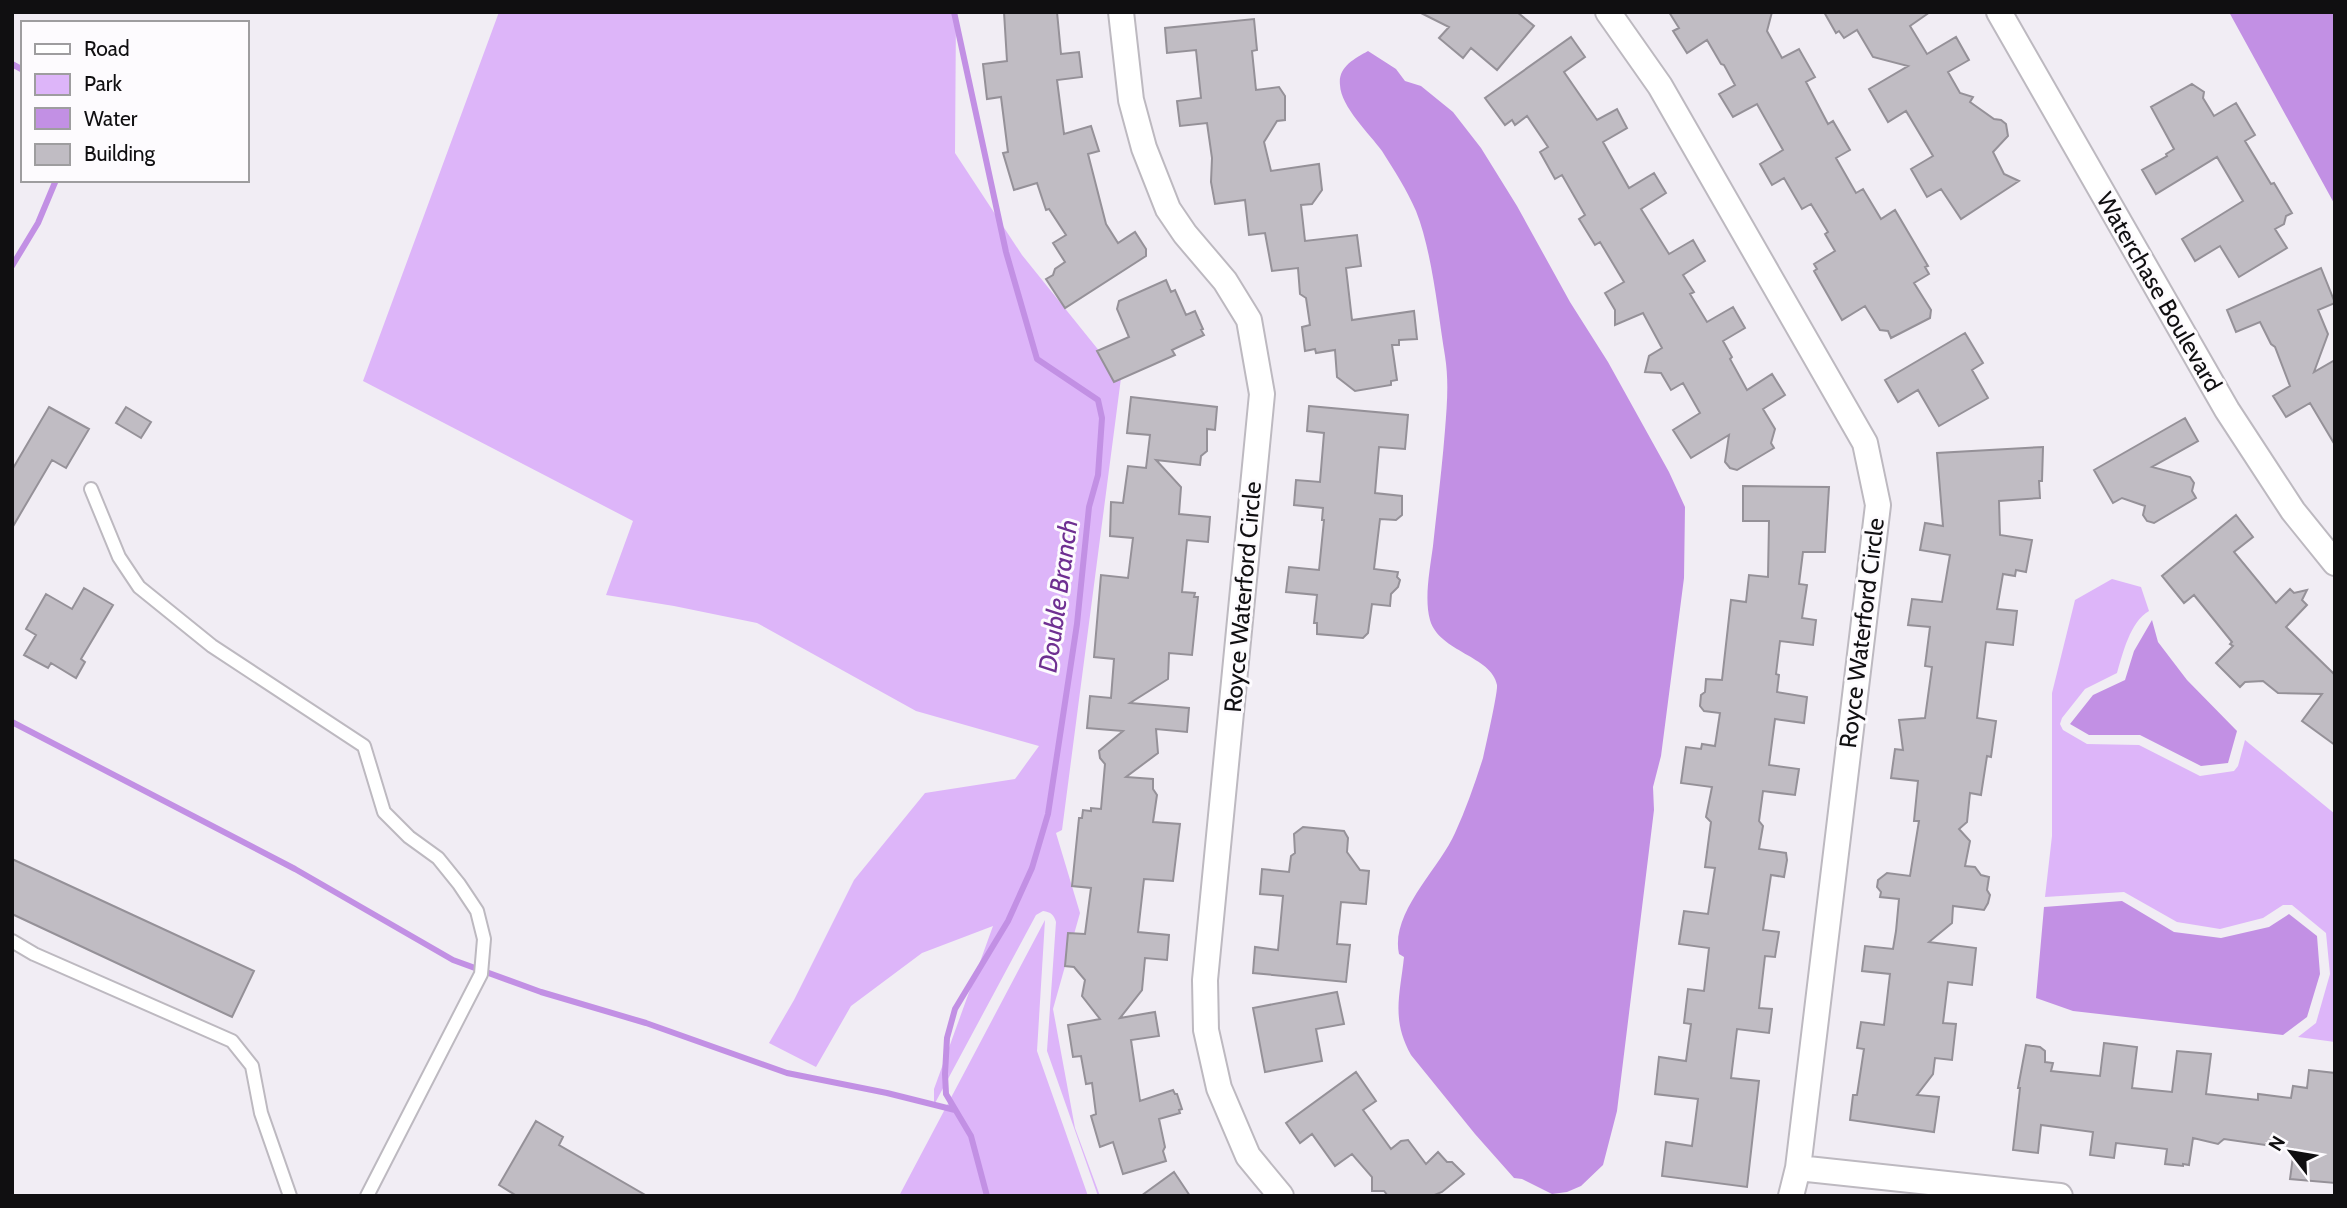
<svg xmlns="http://www.w3.org/2000/svg" width="2347" height="1208" font-family="Cabin,sans-serif">
	<rect width="100%" height="100%" fill="#f1edf4"/>
	<path fill="#ddb5f9" d="M 499,12 L 956,12 L 955,153 L 1022,255 L 1121,378 L 1062,830 L 1056,833 L 1080,913 L 1053,1009 L 1075,1128 L 1100,1196 L 1098,1196 L 1047,1051 L 1056,922 C 1054,915 1051,912 1043,911 L 1036,915 L 934,1105 L 934,1089 L 993,926 L 922,953 L 851,1006 L 816,1067 L 769,1043 L 794,1000 L 854,880 L 925,793 L 1015,779 L 1039,746 L 916,711 L 757,623 L 674,606 L 606,595 L 633,521 L 363,381 Z
		M 2112,579 L 2141,587 L 2149,611 C 2130,622 2123,653 2117,673 L 2085,689 L 2062,718 L 2060,724 L 2063,730 L 2087,744 L 2139,745 L 2200,776 L 2234,771 L 2238,766 L 2245,740 L 2335,814 L 2335,1042 L 2298,1037 L 2316,1023 L 2330,974 L 2326,933 L 2292,905 L 2283,905 L 2263,918 L 2220,929 L 2177,922 L 2124,892 L 2045,897 L 2052,836 L 2052,693 L 2075,600 Z
		M 1045,920 L 1037,1051 L 1088,1196 L 899,1196 Z"/>
	<path fill="#c290e4" d="M 2229,12 L 2335,12 L 2335,205 Z
		M 1368,51 L 1396,69 L 1405,81 L 1421,86 L 1453,112 L 1481,148 L 1517,206 L 1570,302 L 1608,362 L 1669,472 L 1685,507 L 1684,578 L 1661,756 L 1653,787 L 1654,810 L 1617,1111 L 1603,1165 L 1581,1186 L 1567,1192 L 1552,1194 L 1522,1179 L 1514,1178 L 1475,1134 L 1411,1055 C 1391,1019 1400,995 1404,957 L 1399,954 C 1390,913 1439,869 1455,833 C 1466,809 1475,783 1483,758 C 1485,749 1498,692 1497,685 C 1492,656 1439,652 1430,620 C 1424,598 1430,569 1433,546 C 1437,508 1442,469 1445,430 C 1447,405 1449,381 1445,356 C 1438,313 1432,251 1416,211 C 1407,190 1394,170 1382,151 C 1369,133 1341,107 1340,85 C 1338,67 1354,59 1368,51 Z
		M 2152,620 L 2158,642 L 2187,680 L 2237,731 L 2228,763 L 2201,766 L 2140,735 L 2089,735 L 2070,724 L 2093,695 L 2125,680 L 2134,651 Z
		M 2122,901 L 2174,932 L 2221,938 L 2269,927 L 2289,914 L 2317,936 L 2320,974 L 2307,1017 L 2283,1035 L 2073,1011 L 2036,998 L 2044,907 Z"/>
	<g fill="none" stroke-linecap="round" stroke-linejoin="round">
		<path stroke="#c290e4" stroke-width="6" d="M 954,12 L 1006,252 L 1037,359 L 1098,400 L 1102,418 L 1098,475 L 1089,507 L 1077,624 L 1048,814 L 1032,868 L 1008,921 L 955,1009 L 947,1038 L 945,1074 L 946,1094 L 971,1136 L 987,1196
			M 12,64 L 23,70
			M 12,266 L 38,223 L 56,180
			M 12,722 L 295,869 L 453,960 L 541,992 L 646,1023 L 787,1073 L 887,1093 L 955,1110"/>
	</g>
	<path fill="#c0bcc3" stroke="#959198" stroke-width="2" d="M 1004,12 L 1057,12 L 1061,54 L 1079,52 L 1082,77 L 1057,80 L 1064,134 L 1091,126 L 1099,151 L 1088,154 L 1106,224 L 1118,243 L 1135,232 L 1146,249 L 1146,256 L 1065,308 L 1046,279 L 1053,275 L 1055,269 L 1065,262 L 1053,243 L 1066,235 L 1049,209 L 1046,210 L 1037,183 L 1014,190 L 1003,153 L 1008,152 L 1001,97 L 987,99 L 983,64 L 1007,61 Z
		M 1419,12 L 1517,12 L 1534,26 L 1497,70 L 1471,48 L 1463,58 L 1439,38 L 1449,27 Z
		M 1669,12 L 1772,12 L 1767,31 L 1782,58 L 1799,49 L 1815,77 L 1806,82 L 1828,124 L 1833,121 L 1850,150 L 1836,158 L 1856,193 L 1863,189 L 1881,219 L 1895,210 L 1928,266 L 1925,267 L 1929,274 L 1914,283 L 1931,310 L 1930,318 L 1891,338 L 1888,331 L 1880,330 L 1865,306 L 1842,320 L 1814,271 L 1817,269 L 1814,264 L 1835,251 L 1825,234 L 1828,232 L 1811,204 L 1802,209 L 1784,178 L 1772,185 L 1760,164 L 1783,150 L 1757,104 L 1733,117 L 1719,94 L 1735,85 L 1724,65 L 1721,64 L 1707,40 L 1687,53 L 1673,31 L 1679,28 Z
		M 1824,12 L 1930,12 L 1910,26 L 1927,54 L 1956,37 L 1969,60 L 1948,72 L 1960,93 L 1973,97 L 1970,102 L 1994,119 L 2001,120 L 2006,124 L 2008,136 L 1993,152 L 2004,174 L 2019,181 L 1961,219 L 1941,189 L 1927,197 L 1911,169 L 1933,156 L 1906,111 L 1888,122 L 1869,89 L 1908,66 L 1873,57 L 1857,30 L 1844,38 L 1839,31 L 1836,33 Z
		M 1254,19 L 1257,50 L 1252,51 L 1256,90 L 1279,87 L 1285,96 L 1285,120 L 1277,121 L 1264,142 L 1271,171 L 1319,164 L 1322,190 L 1312,204 L 1301,205 L 1305,241 L 1357,235 L 1361,266 L 1346,268 L 1352,320 L 1414,311 L 1417,339 L 1399,340 L 1399,345 L 1392,345 L 1397,380 L 1391,381 L 1391,385 L 1355,391 L 1337,377 L 1335,350 L 1316,353 L 1315,349 L 1305,351 L 1302,327 L 1310,325 L 1306,298 L 1300,294 L 1298,268 L 1272,271 L 1265,233 L 1249,235 L 1245,200 L 1215,204 L 1211,182 L 1212,158 L 1207,123 L 1180,126 L 1177,101 L 1201,98 L 1196,50 L 1167,53 L 1165,28 Z
		M 1571,37 L 1585,57 L 1564,72 L 1597,120 L 1617,109 L 1627,128 L 1603,142 L 1629,188 L 1654,173 L 1666,193 L 1641,209 L 1669,254 L 1693,240 L 1705,261 L 1683,275 L 1694,292 L 1690,294 L 1707,322 L 1733,307 L 1745,328 L 1723,341 L 1732,357 L 1730,359 L 1747,390 L 1772,374 L 1785,395 L 1763,409 L 1775,429 L 1771,443 L 1774,448 L 1737,470 L 1730,468 L 1725,462 L 1729,435 L 1691,458 L 1673,430 L 1700,413 L 1683,383 L 1671,390 L 1661,373 L 1645,372 L 1649,356 L 1662,348 L 1643,313 L 1615,325 L 1615,310 L 1605,293 L 1624,282 L 1600,242 L 1595,245 L 1579,219 L 1585,215 L 1562,175 L 1555,179 L 1540,152 L 1548,147 L 1527,116 L 1515,125 L 1512,120 L 1505,125 L 1485,98 Z
		M 2192,84 L 2204,92 L 2203,98 L 2214,116 L 2236,103 L 2255,135 L 2245,141 L 2271,184 L 2274,183 L 2292,213 L 2286,216 L 2284,224 L 2275,229 L 2287,248 L 2239,277 L 2220,246 L 2195,261 L 2182,239 L 2243,201 L 2217,157 L 2156,194 L 2142,170 L 2167,156 L 2166,154 L 2174,149 L 2151,107 Z
		M 2321,268 L 2335,303 L 2318,310 L 2328,334 L 2314,372 L 2335,360 L 2335,445 L 2310,403 L 2286,417 L 2273,396 L 2290,386 L 2275,347 L 2271,344 L 2260,322 L 2236,332 L 2227,310 Z
		M 1166,280 L 1171,292 L 1175,290 L 1186,315 L 1195,311 L 1203,329 L 1201,330 L 1204,335 L 1172,350 L 1175,355 L 1114,382 L 1097,351 L 1129,337 L 1117,309 L 1119,301 Z
		M 1965,333 L 1983,363 L 1972,370 L 1988,398 L 1939,426 L 1918,390 L 1898,402 L 1885,380 Z
		M 1131,397 L 1217,407 L 1215,430 L 1207,429 L 1207,451 L 1201,456 L 1200,465 L 1156,460 L 1181,487 L 1179,514 L 1210,517 L 1208,542 L 1187,540 L 1182,592 L 1195,593 L 1194,597 L 1198,597 L 1192,655 L 1169,653 L 1168,679 L 1130,703 L 1189,708 L 1187,732 L 1156,729 L 1158,753 L 1126,777 L 1153,779 L 1153,789 L 1157,795 L 1153,822 L 1180,824 L 1173,881 L 1144,879 L 1138,932 L 1169,935 L 1167,960 L 1145,958 L 1142,990 L 1120,1018 L 1155,1012 L 1159,1036 L 1131,1040 L 1140,1101 L 1173,1090 L 1175,1094 L 1177,1094 L 1182,1109 L 1179,1110 L 1180,1113 L 1159,1119 L 1165,1147 L 1163,1151 L 1166,1161 L 1123,1174 L 1113,1142 L 1100,1147 L 1091,1116 L 1096,1114 L 1092,1083 L 1086,1084 L 1081,1056 L 1073,1057 L 1068,1025 L 1100,1019 L 1082,996 L 1085,980 L 1074,967 L 1065,966 L 1068,933 L 1085,934 L 1091,888 L 1072,886 L 1079,818 L 1082,818 L 1083,810 L 1091,811 L 1091,808 L 1101,809 L 1105,764 L 1100,758 L 1099,751 L 1123,731 L 1087,728 L 1090,696 L 1111,698 L 1114,659 L 1094,657 L 1101,575 L 1128,578 L 1133,538 L 1110,536 L 1111,502 L 1123,503 L 1128,466 L 1146,468 L 1150,435 L 1127,433 Z
		M 1309,406 L 1408,415 L 1405,449 L 1379,447 L 1375,493 L 1402,496 L 1402,515 L 1396,520 L 1380,519 L 1374,569 L 1398,572 L 1397,577 L 1400,580 L 1398,587 L 1391,594 L 1390,606 L 1372,604 L 1368,633 L 1363,638 L 1317,634 L 1317,623 L 1314,623 L 1317,595 L 1286,592 L 1289,567 L 1319,570 L 1324,520 L 1322,520 L 1323,508 L 1294,505 L 1296,480 L 1320,482 L 1324,433 L 1307,431 Z
		M 49,407 L 89,429 L 66,468 L 52,460 L 12,528 L 12,470 Z
		M 126,407 L 151,422 L 141,438 L 116,423 Z
		M 2185,418 L 2198,441 L 2152,467 L 2190,477 L 2194,483 L 2192,491 L 2196,498 L 2154,523 L 2147,521 L 2143,515 L 2145,506 L 2122,498 L 2113,503 L 2094,470 Z
		M 2043,447 L 2042,481 L 2039,481 L 2040,498 L 1999,501 L 2000,535 L 2032,540 L 2026,572 L 2016,570 L 2015,576 L 2003,574 L 1997,609 L 2017,611 L 2013,645 L 1986,642 L 1977,718 L 1996,721 L 1991,757 L 1987,756 L 1981,795 L 1970,793 L 1967,822 L 1959,829 L 1970,841 L 1965,866 L 1975,867 L 1981,875 L 1989,877 L 1987,890 L 1990,895 L 1988,903 L 1984,910 L 1953,906 L 1952,923 L 1929,942 L 1976,948 L 1972,985 L 1948,982 L 1943,1023 L 1956,1024 L 1952,1060 L 1935,1058 L 1933,1074 L 1917,1095 L 1939,1097 L 1934,1132 L 1850,1120 L 1853,1095 L 1857,1095 L 1864,1049 L 1857,1048 L 1861,1022 L 1884,1025 L 1890,974 L 1862,971 L 1865,946 L 1893,949 L 1896,931 L 1899,899 L 1880,897 L 1881,892 L 1877,887 L 1878,880 L 1887,873 L 1910,876 L 1919,821 L 1914,821 L 1918,781 L 1891,778 L 1895,749 L 1903,750 L 1899,720 L 1925,718 L 1932,667 L 1925,666 L 1930,627 L 1908,625 L 1912,599 L 1942,602 L 1950,555 L 1920,550 L 1925,523 L 1943,526 L 1937,453 Z
		M 1743,486 L 1829,487 L 1825,552 L 1803,552 L 1799,584 L 1807,585 L 1802,618 L 1816,620 L 1813,645 L 1780,641 L 1776,674 L 1779,675 L 1777,692 L 1807,697 L 1804,723 L 1775,719 L 1769,765 L 1799,769 L 1795,795 L 1763,791 L 1759,821 L 1763,826 L 1759,849 L 1786,853 L 1787,860 L 1784,877 L 1771,875 L 1763,930 L 1779,932 L 1775,957 L 1765,956 L 1759,1008 L 1772,1009 L 1769,1033 L 1737,1029 L 1731,1078 L 1759,1081 L 1747,1187 L 1662,1176 L 1666,1142 L 1692,1146 L 1698,1099 L 1655,1094 L 1659,1057 L 1686,1061 L 1691,1024 L 1684,1023 L 1688,989 L 1704,991 L 1709,948 L 1679,944 L 1684,911 L 1708,914 L 1715,868 L 1705,867 L 1711,822 L 1706,817 L 1712,787 L 1681,783 L 1686,747 L 1701,749 L 1702,744 L 1715,746 L 1720,713 L 1704,711 L 1700,706 L 1701,695 L 1705,692 L 1706,679 L 1722,680 L 1731,600 L 1746,602 L 1749,575 L 1768,577 L 1769,521 L 1743,521 Z
		M 2236,515 L 2253,537 L 2234,552 L 2276,603 L 2290,589 L 2294,593 L 2307,590 L 2302,600 L 2307,605 L 2286,627 L 2335,675 L 2335,745 L 2302,721 L 2322,694 L 2278,693 L 2263,681 L 2245,682 L 2240,687 L 2216,663 L 2233,646 L 2230,644 L 2232,642 L 2194,595 L 2184,603 L 2162,576 Z
		M 84,588 L 113,605 L 81,659 L 85,662 L 76,678 L 51,663 L 48,668 L 24,655 L 36,635 L 26,629 L 46,594 L 72,609 Z
		M 1303,827 L 1344,831 L 1348,838 L 1347,852 L 1360,870 L 1369,871 L 1366,904 L 1341,902 L 1337,944 L 1350,945 L 1346,982 L 1253,973 L 1255,947 L 1278,950 L 1283,896 L 1260,894 L 1262,869 L 1289,872 L 1291,856 L 1295,853 L 1294,834 Z
		M 12,859 L 254,971 L 232,1017 L 12,914 Z
		M 1337,992 L 1344,1024 L 1316,1029 L 1322,1061 L 1265,1072 L 1253,1008 Z
		M 2104,1043 L 2137,1047 L 2132,1088 L 2172,1092 L 2177,1051 L 2211,1054 L 2206,1094 L 2258,1100 L 2258,1094 L 2291,1098 L 2293,1086 L 2307,1088 L 2309,1070 L 2335,1073 L 2335,1183 L 2290,1179 L 2294,1149 L 2224,1139 L 2218,1144 L 2193,1138 L 2189,1165 L 2183,1164 L 2183,1166 L 2165,1164 L 2167,1149 L 2116,1143 L 2114,1158 L 2090,1155 L 2093,1132 L 2041,1125 L 2038,1153 L 2013,1150 L 2020,1088 L 2018,1088 L 2026,1045 L 2040,1047 L 2045,1051 L 2045,1062 L 2053,1063 L 2051,1071 L 2100,1076 Z
		M 1356,1072 L 1376,1101 L 1363,1110 L 1391,1149 L 1401,1141 L 1408,1140 L 1426,1164 L 1438,1152 L 1447,1162 L 1452,1162 L 1464,1174 L 1442,1192 L 1432,1196 L 1388,1196 L 1384,1191 L 1372,1191 L 1372,1177 L 1352,1154 L 1335,1166 L 1312,1134 L 1300,1143 L 1286,1123 Z
		M 536,1121 L 563,1137 L 559,1145 L 647,1196 L 517,1196 L 499,1185 Z
		M 1174,1172 L 1190,1196 L 1141,1196 Z"/>
	<g fill="none" stroke-linecap="round" stroke-linejoin="round">
		<defs>
			<path id="service" d="M 91,489 L 119,557 L 139,587 L 212,646 L 364,746 L 384,812 L 409,837 L 438,858 L 459,884 L 477,911 L 484,939 L 481,974 L 367,1196
				M 12,941 L 34,954 L 232,1041 L 252,1066 L 261,1113 L 290,1196"/>
			<path id="minor" d="M 1121,12 L 1131,100 L 1144,148 L 1168,209 L 1185,234 L 1225,281 L 1249,320 L 1262,394 L 1205,980 L 1206,1030 L 1219,1088 L 1248,1156 L 1281,1196
				M 1608,12 L 1660,86 L 1865,443 L 1878,505 L 1798,1168 L 1791,1196
				M 1999,12 L 2227,410 L 2293,511 L 2335,563
				M 1798,1168 L 2060,1196"/>
		</defs>
		<use href="#service" stroke="#bdb9c0" stroke-width="16"/>
		<use href="#minor" stroke="#bdb9c0" stroke-width="28"/>
		<use href="#service" stroke="#fff" stroke-width="12"/>
		<use href="#minor" stroke="#fff" stroke-width="24"/>
	</g>
	<g text-anchor="middle" stroke-width="6" stroke-linejoin="round" paint-order="stroke">
		<g font-size="24" fill="#100f11" stroke="#fdfbfe">
			<text transform="translate(2159 292) rotate(60)" y="8">Waterchase Boulevard</text>
			<text transform="translate(1243 597) rotate(-85)" y="8">Royce Waterford Circle</text>
			<text transform="translate(1862 633) rotate(-83)" y="8">Royce Waterford Circle</text>
		</g>
		<g font-size="26" font-style="italic" fill="#6e2f91" stroke="#fdfbfe">
			<text transform="translate(1058 596) rotate(-82)" y="9">Double Branch</text>
		</g>
	</g>
	<rect width="2347" height="1208" fill="none" stroke="#100f11" stroke-width="28"/>
	<rect x="21" y="21" width="228" height="161" fill="#fdfbfe" stroke="#9e9d9f" stroke-width="2"/>
	<rect x="35" y="44" width="35" height="10" fill="#ffffff" stroke="#9e9d9f" stroke-width="2"/>
	<text x="84" y="56" font-size="21" fill="#100f11">Road</text>
	<rect x="35" y="74" width="35" height="21" fill="#ddb5f9" stroke="#9e9d9f" stroke-width="2"/>
	<text x="84" y="91" font-size="21" fill="#100f11">Park</text>
	<rect x="35" y="108" width="35" height="21" fill="#c290e4" stroke="#9e9d9f" stroke-width="2"/>
	<text x="84" y="126" font-size="21" fill="#100f11">Water</text>
	<rect x="35" y="144" width="35" height="21" fill="#c0bcc3" stroke="#9e9d9f" stroke-width="2"/>
	<text x="84" y="161" font-size="21" fill="#100f11">Building</text>
	<g transform="translate(2291 1152) rotate(301)" stroke="#fdfbfe" stroke-width="5" paint-order="stroke">
	<path d="M0-5L12 26L0 18L-12 26Z" fill="#100f11"/>
	<text y="-10" font-size="19" font-weight="bold" text-anchor="middle" fill="#100f11">N</text>
	</g>
</svg>
